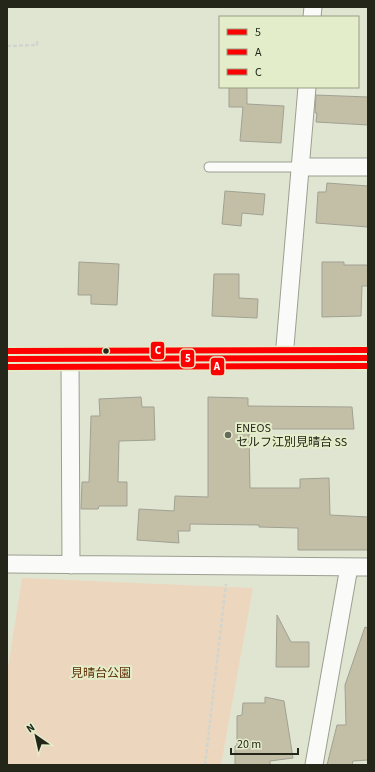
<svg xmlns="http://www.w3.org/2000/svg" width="375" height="772" font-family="'Source Sans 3','Noto Sans JP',sans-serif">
	<rect width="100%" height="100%" fill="#e0e5d2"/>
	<path fill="#ecd7be" d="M 22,578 L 253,588 L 221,765 L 7,765 L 7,674 Z"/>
	<path fill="#c3bfa7" stroke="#a1a193" d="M 229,87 L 247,87 L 247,104 L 284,106 L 281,143 L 240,141 L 243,107 L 229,107 Z
		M 316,95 L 368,97 L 368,125 L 316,122 L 317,113 L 315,113 Z
		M 327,183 L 368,186 L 368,227 L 316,223 L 318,192 L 326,192 Z
		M 225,191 L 265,194 L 263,215 L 242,213 L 241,226 L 222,224 Z
		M 79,262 L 119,264 L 117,305 L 91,304 L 91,295 L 78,295 Z
		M 322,262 L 344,262 L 344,265 L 368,265 L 368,286 L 362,286 L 361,316 L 322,317 Z
		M 214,274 L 239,274 L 239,298 L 258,299 L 257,318 L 212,316 Z
		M 141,397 L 142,407 L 154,407 L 155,440 L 119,441 L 118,482 L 127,482 L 127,506 L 99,506 L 98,509 L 81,509 L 82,482 L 89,482 L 91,416 L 100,416 L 99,399 Z
		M 208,397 L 248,398 L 248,406 L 352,407 L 354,429 L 249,429 L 250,488 L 300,488 L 300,479 L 329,478 L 330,515 L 368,517 L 368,550 L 298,550 L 298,528 L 259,527 L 259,525 L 190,524 L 190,531 L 178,531 L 179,543 L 137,540 L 139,509 L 174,511 L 175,496 L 208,497 Z
		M 277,615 L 291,642 L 309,642 L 309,667 L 276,667 Z
		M 365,627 L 368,628 L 368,760 L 353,761 L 352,765 L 327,765 L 337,725 L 346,725 L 345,685 Z
		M 265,697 L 284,701 L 293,758 L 270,761 L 270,765 L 235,765 L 235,746 L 237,746 L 237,716 L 242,715 L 243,703 L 265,703 Z"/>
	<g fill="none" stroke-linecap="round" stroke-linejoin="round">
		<defs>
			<path id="service" d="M 209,167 L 301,167"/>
			<path id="minor" d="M 312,17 L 313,7
				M 301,167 L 368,167
				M 284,358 L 307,87
				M 70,359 L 71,565
				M 7,564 L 368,567
				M 314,765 L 349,567"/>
			<path id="primary" d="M 7,359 L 368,358"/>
		</defs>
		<use href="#service" stroke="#9b9f91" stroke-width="11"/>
		<use href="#minor" stroke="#9b9f91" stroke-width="19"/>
		<use href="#primary" stroke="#a1b49e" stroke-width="24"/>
		<path stroke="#d2d4ce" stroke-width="2.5" stroke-dasharray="4 2" stroke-linecap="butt" d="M 7,46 L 37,45 L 37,39
			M 205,765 L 226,584"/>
		<use href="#service" stroke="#fafbf8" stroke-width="9"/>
		<use href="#minor" stroke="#fafbf8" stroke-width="17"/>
		<use href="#primary" stroke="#e4efe6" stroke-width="22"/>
		<defs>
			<path id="bus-1" d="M 7,359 L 368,358"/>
			<path id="bus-2" d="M 7,367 L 368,366"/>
			<path id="bus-3" d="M 7,351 L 368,350"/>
		</defs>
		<use href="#bus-1" stroke="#e4edca" stroke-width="9"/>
		<use href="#bus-2" stroke="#e4edca" stroke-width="9"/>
		<use href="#bus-3" stroke="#e4edca" stroke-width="9"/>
		<use href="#bus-1" stroke="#f00" stroke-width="6"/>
		<use href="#bus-2" stroke="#f00" stroke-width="6"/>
		<use href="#bus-3" stroke="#f00" stroke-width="6"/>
	</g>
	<circle fill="#232619" stroke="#e4edca" stroke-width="1.5" cx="106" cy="351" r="3.5"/>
	<circle fill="#65695a" stroke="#e4edca" stroke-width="1.5" cx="228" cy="435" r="4"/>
	<g text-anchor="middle" stroke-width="4" stroke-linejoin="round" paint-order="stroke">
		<g font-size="12" fill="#232619" stroke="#e4edca" text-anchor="start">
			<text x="236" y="432">ENEOS<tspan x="236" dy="14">セルフ江別見晴台 SS</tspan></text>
		</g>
		<g font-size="12" fill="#5e2f06" stroke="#e4edca">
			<text x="101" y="677">見晴台公園</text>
		</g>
	</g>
	<g stroke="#e4edca" stroke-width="1.5">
		<rect x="150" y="341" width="15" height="19" rx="4" fill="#f00"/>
		<rect x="180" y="349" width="15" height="19" rx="4" fill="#f00"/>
		<rect x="210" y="357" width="15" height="19" rx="4" fill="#f00"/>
	</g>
	<g font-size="11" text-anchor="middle" font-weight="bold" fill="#fff">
		<text x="158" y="354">C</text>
		<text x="188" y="362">5</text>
		<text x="217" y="370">A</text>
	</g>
	<rect width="375" height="772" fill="none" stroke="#232619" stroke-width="16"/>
	<rect x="219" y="16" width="140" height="72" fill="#e4edca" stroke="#979d83"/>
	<rect x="227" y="29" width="20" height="6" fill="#ff0000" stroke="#979d83"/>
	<text x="255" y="36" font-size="12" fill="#232619">5</text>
	<rect x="227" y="49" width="20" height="6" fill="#ff0000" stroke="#979d83"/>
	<text x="255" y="56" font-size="12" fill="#232619">A</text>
	<rect x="227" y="69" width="20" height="6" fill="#ff0000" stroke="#979d83"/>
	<text x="255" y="76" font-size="12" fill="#232619">C</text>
	<g transform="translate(36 736) rotate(326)" stroke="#e4edca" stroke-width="3" paint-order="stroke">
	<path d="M0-3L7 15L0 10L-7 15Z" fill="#232619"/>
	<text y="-6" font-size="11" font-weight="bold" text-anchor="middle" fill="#232619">N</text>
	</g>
	<path d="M231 748v6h67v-6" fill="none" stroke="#232619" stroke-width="2"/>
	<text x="237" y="748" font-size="12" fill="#232619" stroke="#e4edca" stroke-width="3" paint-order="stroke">20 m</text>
</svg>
